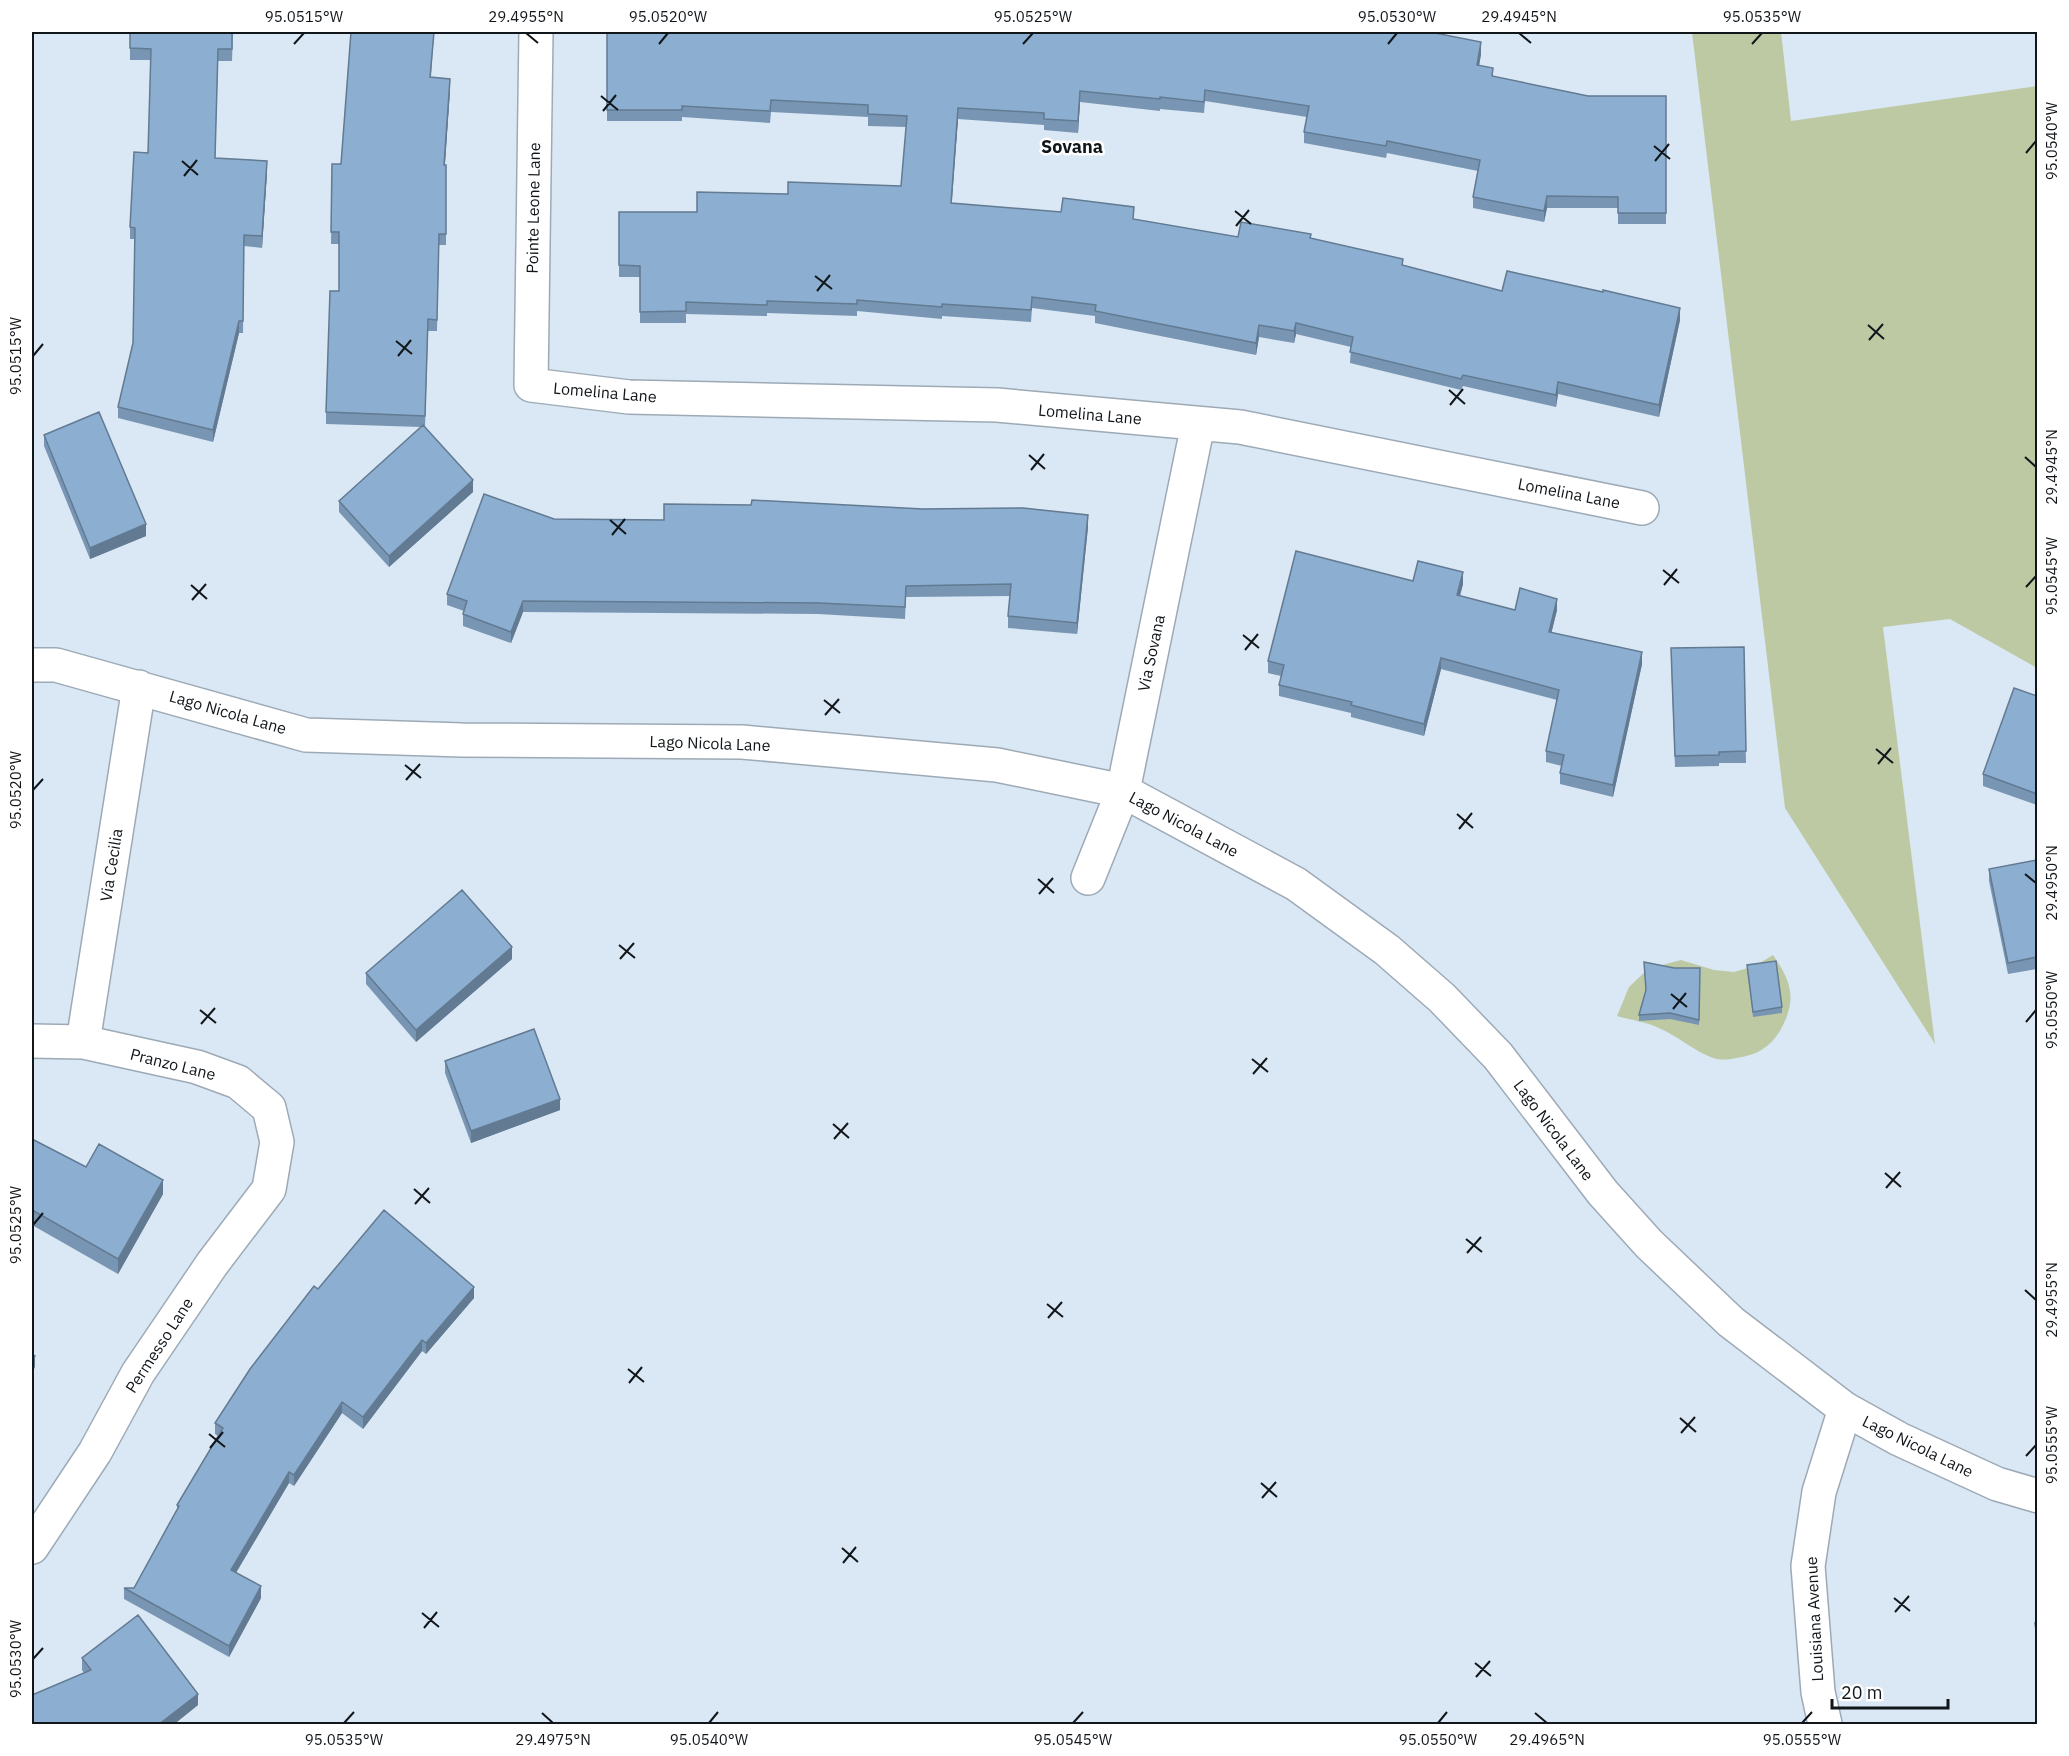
<svg xmlns="http://www.w3.org/2000/svg" width="2069" height="1756" font-family="'IBM Plex Sans',sans-serif">
	<rect width="100%" height="100%" fill="#dae7f4"/>
	<path fill="#bcc9a3" d="M 1692,32 L 1781,32 L 1791,121 L 2037,86 L 2037,668 L 1950,619 L 1883,627 L 1935,1044 L 1785,808 Z
		M 1773,955 C 1789,978 1797,996 1784,1023 C 1774,1045 1759,1055 1736,1058 C 1727,1060 1721,1060 1713,1058 C 1694,1051 1679,1037 1661,1029 C 1647,1022 1631,1020 1617,1016 L 1629,987 L 1648,969 L 1681,960 L 1714,970 L 1734,972 L 1755,966 Z"/>
	<g fill="none" stroke-linecap="round" stroke-linejoin="round">
		<defs>
			<path id="minor" d="M 536,32 L 531,385 L 629,397 L 997,405 L 1240,427 L 1642,508
				M 32,665 L 56,665 L 306,735 L 462,740 L 742,742 L 997,765 L 1123,791 L 1296,884 L 1387,950 L 1442,998 L 1498,1056 L 1603,1193 L 1649,1244 L 1731,1322 L 1845,1409 L 1899,1439 L 1997,1484 L 2038,1496
				M 1088,878 L 1123,791 L 1198,424
				M 32,1041 L 83,1042 L 197,1067 L 238,1082 L 269,1108 L 277,1142 L 269,1189 L 212,1264 L 138,1373 L 95,1452 L 32,1547
				M 83,1042 L 139,687"/>
			<path id="tertiary" d="M 1825,1724 L 1818,1692 L 1808,1566 L 1819,1492 L 1845,1409"/>
		</defs>
		<use href="#minor" stroke="#9daab6" stroke-width="36"/>
		<use href="#tertiary" stroke="#9daab6" stroke-width="36"/>
		<use href="#minor" stroke="#fff" stroke-width="33"/>
		<use href="#tertiary" stroke="#fff" stroke-width="33"/>
	</g>
	<path fill="#7896b3" d="M 130,32 L 233,32 L 232,61 L 218,61 L 215,158 L 267,172 L 262,248 L 244,246 L 243,333 L 239,333 L 213,442 L 118,418 L 118,407 L 133,343 L 135,239 L 130,239 L 130,227 L 148,153 L 151,60 L 130,60 Z
		M 351,32 L 434,32 L 431,77 L 450,90 L 445,165 L 446,165 L 446,245 L 439,245 L 437,331 L 428,331 L 425,427 L 424,427 L 473,492 L 389,567 L 339,512 L 339,501 L 421,427 L 326,424 L 326,412 L 339,291 L 339,244 L 331,244 L 332,164 L 341,164 Z
		M 607,32 L 1481,54 L 1479,66 L 1493,77 L 1588,96 L 1666,96 L 1666,224 L 1618,224 L 1618,208 L 1547,208 L 1544,222 L 1473,208 L 1473,197 L 1478,171 L 1387,153 L 1386,158 L 1304,143 L 1304,132 L 1307,117 L 1205,101 L 1204,113 L 1160,109 L 1160,111 L 1080,102 L 1078,133 L 1044,130 L 1044,125 L 958,119 L 951,203 L 1134,219 L 1238,237 L 1311,238 L 1403,265 L 1502,291 L 1680,320 L 1659,417 L 1558,394 L 1556,407 L 1463,386 L 1461,390 L 1350,363 L 1351,347 L 1296,334 L 1294,343 L 1259,337 L 1256,355 L 1095,323 L 1095,316 L 1032,308 L 1031,322 L 942,316 L 942,319 L 857,311 L 857,316 L 767,313 L 767,316 L 686,314 L 686,323 L 640,323 L 640,277 L 619,277 L 619,212 L 697,212 L 788,194 L 901,186 L 906,127 L 868,126 L 868,117 L 771,112 L 770,123 L 682,117 L 682,121 L 607,121 Z
		M 44,435 L 146,536 L 90,559 L 44,446 Z
		M 554,519 L 664,520 L 1088,527 L 1077,634 L 1008,628 L 1008,616 L 1010,596 L 906,597 L 905,619 L 818,614 L 523,612 L 511,643 L 463,626 L 463,614 L 464,611 L 447,605 L 447,594 Z
		M 1413,581 L 1463,584 L 1460,596 L 1515,610 L 1557,610 L 1551,633 L 1642,664 L 1613,797 L 1560,784 L 1560,773 L 1562,766 L 1546,762 L 1546,751 L 1557,700 L 1441,669 L 1424,736 L 1351,717 L 1351,713 L 1279,696 L 1279,685 L 1281,676 L 1268,673 L 1268,661 Z
		M 1744,647 L 1746,763 L 1719,763 L 1719,766 L 1675,767 L 1671,660 Z
		M 2037,696 L 2037,805 L 1983,786 L 1983,774 Z
		M 2037,860 L 2037,969 L 2008,974 L 1989,881 L 1989,869 Z
		M 512,959 L 416,1042 L 366,984 L 366,973 Z
		M 1747,965 L 1782,1007 L 1782,1013 L 1753,1017 Z
		M 1674,968 L 1700,968 L 1699,1025 L 1670,1019 L 1639,1021 L 1639,1015 Z
		M 445,1061 L 560,1110 L 471,1143 L 445,1073 Z
		M 32,1139 L 86,1167 L 163,1194 L 118,1274 L 32,1225 Z
		M 318,1289 L 474,1298 L 426,1354 L 422,1351 L 363,1429 L 342,1413 L 294,1486 L 289,1483 L 236,1573 L 261,1598 L 229,1657 L 124,1599 L 124,1588 L 134,1588 L 177,1510 L 177,1505 L 218,1436 L 215,1434 L 215,1423 Z
		M 2035,1623 L 2037,1623 L 2037,1649 L 2035,1634 Z
		M 82,1658 L 198,1705 L 173,1725 L 32,1725 L 84,1673 L 82,1670 Z"/>
	<path fill="#627a92" d="M 1481,42 L 1481,54 L 1477,77 L 1477,65 Z
		M 450,79 L 450,90 L 444,176 L 444,165 Z
		M 1080,91 L 1080,102 L 1078,133 L 1078,121 Z
		M 958,108 L 958,119 L 951,214 L 951,203 Z
		M 267,161 L 267,172 L 262,248 L 262,236 Z
		M 1547,196 L 1547,208 L 1544,222 L 1544,211 Z
		M 1680,308 L 1680,320 L 1659,417 L 1659,405 Z
		M 239,321 L 239,333 L 213,442 L 213,430 Z
		M 1296,323 L 1296,334 L 1294,343 L 1294,331 Z
		M 1259,325 L 1259,337 L 1256,355 L 1256,343 Z
		M 1558,382 L 1558,394 L 1556,407 L 1556,395 Z
		M 473,480 L 473,492 L 389,567 L 389,556 Z
		M 1088,515 L 1088,527 L 1077,634 L 1077,623 Z
		M 146,524 L 146,536 L 90,559 L 90,548 Z
		M 1463,572 L 1463,584 L 1457,606 L 1457,595 Z
		M 1557,599 L 1557,610 L 1549,643 L 1549,632 Z
		M 523,601 L 523,612 L 511,643 L 511,632 Z
		M 1642,652 L 1642,664 L 1613,797 L 1613,785 Z
		M 1441,658 L 1441,669 L 1424,736 L 1424,724 Z
		M 512,947 L 512,959 L 416,1042 L 416,1030 Z
		M 560,1099 L 560,1110 L 471,1143 L 471,1131 Z
		M 163,1180 L 163,1194 L 118,1274 L 118,1259 Z
		M 474,1287 L 474,1298 L 426,1354 L 426,1343 Z
		M 422,1340 L 422,1351 L 363,1429 L 363,1417 Z
		M 35,1356 L 35,1367 L 32,1373 L 32,1361 Z
		M 342,1402 L 342,1413 L 294,1486 L 294,1475 Z
		M 289,1472 L 289,1483 L 231,1581 L 231,1570 Z
		M 261,1586 L 261,1598 L 229,1657 L 229,1646 Z
		M 198,1694 L 198,1705 L 173,1725 L 158,1725 Z"/>
	<path fill="#8caed0" stroke="#627a92" stroke-width="1.5" d="M 130,32 L 232,32 L 232,49 L 218,49 L 215,158 L 267,161 L 262,236 L 244,235 L 243,321 L 239,321 L 213,430 L 118,407 L 133,343 L 135,228 L 130,227 L 134,152 L 148,153 L 151,49 L 130,48 Z
		M 351,32 L 434,32 L 430,77 L 450,79 L 444,165 L 446,165 L 446,234 L 439,234 L 437,320 L 428,319 L 425,416 L 326,412 L 330,291 L 339,291 L 339,232 L 331,232 L 332,164 L 341,164 Z
		M 607,32 L 1430,32 L 1481,42 L 1477,65 L 1493,68 L 1492,76 L 1588,96 L 1666,96 L 1666,213 L 1618,213 L 1618,197 L 1547,196 L 1544,211 L 1473,197 L 1480,160 L 1387,141 L 1386,146 L 1304,132 L 1309,106 L 1205,90 L 1204,102 L 1160,97 L 1160,99 L 1080,91 L 1078,121 L 1044,119 L 1044,113 L 958,108 L 951,203 L 1061,212 L 1063,198 L 1134,207 L 1133,219 L 1238,237 L 1241,222 L 1311,234 L 1310,238 L 1403,259 L 1402,265 L 1502,291 L 1507,271 L 1603,292 L 1603,290 L 1680,308 L 1659,405 L 1558,382 L 1556,395 L 1463,375 L 1461,379 L 1350,352 L 1353,337 L 1296,323 L 1294,331 L 1259,325 L 1256,343 L 1095,311 L 1096,305 L 1032,297 L 1031,310 L 942,304 L 942,307 L 857,300 L 857,304 L 767,301 L 767,305 L 686,302 L 686,311 L 640,312 L 640,266 L 619,265 L 619,212 L 697,212 L 697,192 L 788,194 L 788,182 L 901,186 L 907,116 L 868,114 L 868,105 L 771,100 L 770,111 L 682,106 L 682,110 L 607,110 Z
		M 99,412 L 146,524 L 90,548 L 44,435 Z
		M 423,425 L 473,480 L 389,556 L 339,501 Z
		M 484,494 L 554,519 L 664,520 L 664,504 L 751,505 L 752,500 L 923,509 L 1023,508 L 1088,515 L 1077,623 L 1008,616 L 1011,584 L 906,586 L 905,607 L 818,603 L 523,601 L 511,632 L 463,614 L 467,601 L 447,594 Z
		M 1296,551 L 1413,581 L 1418,561 L 1463,572 L 1457,595 L 1515,610 L 1520,588 L 1557,599 L 1549,632 L 1642,652 L 1613,785 L 1560,773 L 1564,755 L 1546,751 L 1559,690 L 1441,658 L 1424,724 L 1351,705 L 1352,702 L 1279,685 L 1284,665 L 1268,661 Z
		M 1744,647 L 1746,751 L 1719,752 L 1719,755 L 1675,756 L 1671,648 Z
		M 2014,688 L 2037,696 L 2037,794 L 1983,774 Z
		M 2037,860 L 2037,957 L 2008,963 L 1989,869 Z
		M 462,890 L 512,947 L 416,1030 L 366,973 Z
		M 1776,961 L 1782,1007 L 1753,1012 L 1747,965 Z
		M 1644,962 L 1674,968 L 1700,968 L 1699,1020 L 1670,1013 L 1639,1015 L 1646,990 Z
		M 534,1029 L 560,1099 L 471,1131 L 445,1061 Z
		M 32,1139 L 86,1167 L 99,1144 L 163,1180 L 118,1259 L 32,1210 Z
		M 384,1210 L 474,1287 L 426,1343 L 422,1340 L 363,1417 L 342,1402 L 294,1475 L 289,1472 L 231,1570 L 261,1586 L 229,1646 L 124,1588 L 134,1588 L 179,1506 L 177,1505 L 223,1428 L 215,1423 L 250,1369 L 314,1286 L 318,1289 Z
		M 32,1354 L 35,1356 L 32,1361 Z
		M 138,1615 L 198,1694 L 158,1725 L 32,1725 L 32,1695 L 91,1670 L 82,1658 Z
		M 2035,1623 L 2037,1623 L 2037,1637 Z"/>
	<path fill="none" stroke="#11161a" stroke-width="2" d="M 526,33 L 538,43M 1519,33 L 1531,43M 294,44 L 304,33M 659,44 L 668,33M 1023,44 L 1033,33M 1388,44 L 1397,33M 1752,44 L 1762,33M 601,96 L 618,110M 603,111 L 616,95M 1654,146 L 1670,159M 2026,153 L 2036,141M 182,161 L 198,175M 1655,161 L 1669,144M 184,176 L 197,160M 1235,211 L 1251,224M 1236,226 L 1249,210M 815,276 L 832,289M 817,291 L 830,275M 1868,325 L 1884,339M 1869,340 L 1883,324M 396,341 L 412,354M 33,356 L 43,344M 398,356 L 411,340M 1449,390 L 1465,404M 1450,405 L 1463,389M 1029,455 L 1045,469M 2025,457 L 2036,467M 1031,470 L 1044,454M 610,520 L 626,534M 612,535 L 625,519M 1663,570 L 1679,583M 191,585 L 207,599M 1664,585 L 1677,569M 2026,587 L 2036,576M 192,600 L 206,584M 1243,635 L 1259,648M 1245,650 L 1258,634M 824,700 L 840,713M 825,715 L 839,699M 1876,749 L 1893,763M 1878,764 L 1891,748M 405,765 L 421,778M 406,780 L 420,764M 33,790 L 43,779M 1457,814 L 1473,828M 1459,829 L 1472,813M 2025,874 L 2036,883M 1038,879 L 1054,893M 1039,894 L 1053,878M 619,945 L 635,958M 620,959 L 634,943M 1671,994 L 1687,1007M 1673,1009 L 1686,993M 200,1010 L 216,1023M 2026,1022 L 2036,1010M 201,1024 L 215,1008M 1252,1059 L 1268,1072M 1253,1074 L 1267,1058M 833,1124 L 849,1138M 834,1139 L 848,1123M 1885,1173 L 1901,1187M 1886,1188 L 1900,1172M 414,1189 L 430,1203M 415,1204 L 429,1188M 33,1225 L 43,1213M 1466,1239 L 1482,1252M 1467,1253 L 1481,1237M 2025,1290 L 2036,1300M 1047,1304 L 1063,1317M 1048,1318 L 1062,1302M 628,1369 L 644,1382M 629,1383 L 642,1367M 1680,1418 L 1696,1432M 1681,1433 L 1695,1417M 209,1434 L 225,1447M 210,1448 L 223,1432M 2026,1456 L 2036,1445M 1261,1483 L 1277,1497M 1262,1498 L 1276,1482M 842,1548 L 858,1562M 843,1563 L 856,1547M 1894,1598 L 1910,1611M 1895,1612 L 1909,1596M 422,1613 L 439,1627M 424,1628 L 437,1612M 33,1659 L 43,1648M 1475,1663 L 1491,1676M 1476,1677 L 1490,1661M 542,1713 L 553,1723M 1535,1713 L 1547,1723M 344,1723 L 354,1712M 709,1723 L 718,1712M 1073,1723 L 1083,1712M 1438,1723 L 1447,1712M 1802,1723 L 1812,1712"/>
	<g text-anchor="middle" stroke-width="5" stroke-linejoin="round" paint-order="stroke">
		<g font-size="16" fill="#11161a" stroke="#fff">
			<text transform="translate(533 208) rotate(-89)" y="6">Pointe Leone Lane</text>
			<text transform="translate(605 392) rotate(5)" y="6">Lomelina Lane</text>
			<text transform="translate(1090 414) rotate(5)" y="6">Lomelina Lane</text>
			<text transform="translate(1569 493) rotate(11)" y="6">Lomelina Lane</text>
			<text transform="translate(1151 653) rotate(-78)" y="6">Via Sovana</text>
			<text transform="translate(228 712) rotate(16)" y="6">Lago Nicola Lane</text>
			<text transform="translate(710 743) rotate(2)" y="6">Lago Nicola Lane</text>
			<text transform="translate(1184 824) rotate(28)" y="6">Lago Nicola Lane</text>
			<text transform="translate(111 865) rotate(-81)" y="6">Via Cecilia</text>
			<text transform="translate(173 1064) rotate(14)" y="6">Pranzo Lane</text>
			<text transform="translate(1554 1130) rotate(53)" y="6">Lago Nicola Lane</text>
			<text transform="translate(159 1345) rotate(-57)" y="6">Permesso Lane</text>
			<text transform="translate(1918 1446) rotate(26)" y="6">Lago Nicola Lane</text>
			<text transform="translate(1814 1619) rotate(-93)" y="6">Louisiana Avenue</text>
		</g>
		<g font-size="18" font-weight="bold" fill="#11161a" stroke="#fff">
			<text x="1072" y="153">Sovana</text>
		</g>
	</g>
	<rect width="2069" height="1756" fill="none" stroke="#ffffff" stroke-width="66"/>
	<path d="M1832 1699v9h116v-9" fill="none" stroke="#11161a" stroke-width="3"/>
	<text x="1841" y="1699" font-size="18" fill="#11161a" stroke="#ffffff" stroke-width="4.5" paint-order="stroke">20 m</text>
	<rect x="33" y="33" width="2003" height="1690" fill="none" stroke="#11161a" stroke-width="2"/>
	<g font-size="15" text-anchor="middle" fill="#11161a">
		<text x="304" y="22">95.0515°W</text>
		<text x="526" y="22">29.4955°N</text>
		<text x="668" y="22">95.0520°W</text>
		<text x="1033" y="22">95.0525°W</text>
		<text x="1397" y="22">95.0530°W</text>
		<text x="1519" y="22">29.4945°N</text>
		<text x="1762" y="22">95.0535°W</text>
		<text transform="translate(2052 141) rotate(-90)" y="5">95.0540°W</text>
		<text transform="translate(16 356) rotate(-90)" y="5">95.0515°W</text>
		<text transform="translate(2052 467) rotate(-90)" y="5">29.4945°N</text>
		<text transform="translate(2052 576) rotate(-90)" y="5">95.0545°W</text>
		<text transform="translate(16 790) rotate(-90)" y="5">95.0520°W</text>
		<text transform="translate(2052 883) rotate(-90)" y="5">29.4950°N</text>
		<text transform="translate(2052 1010) rotate(-90)" y="5">95.0550°W</text>
		<text transform="translate(16 1225) rotate(-90)" y="5">95.0525°W</text>
		<text transform="translate(2052 1300) rotate(-90)" y="5">29.4955°N</text>
		<text transform="translate(2052 1445) rotate(-90)" y="5">95.0555°W</text>
		<text transform="translate(16 1659) rotate(-90)" y="5">95.0530°W</text>
		<text x="344" y="1745">95.0535°W</text>
		<text x="553" y="1745">29.4975°N</text>
		<text x="709" y="1745">95.0540°W</text>
		<text x="1073" y="1745">95.0545°W</text>
		<text x="1438" y="1745">95.0550°W</text>
		<text x="1547" y="1745">29.4965°N</text>
		<text x="1802" y="1745">95.0555°W</text>
	</g>
</svg>
